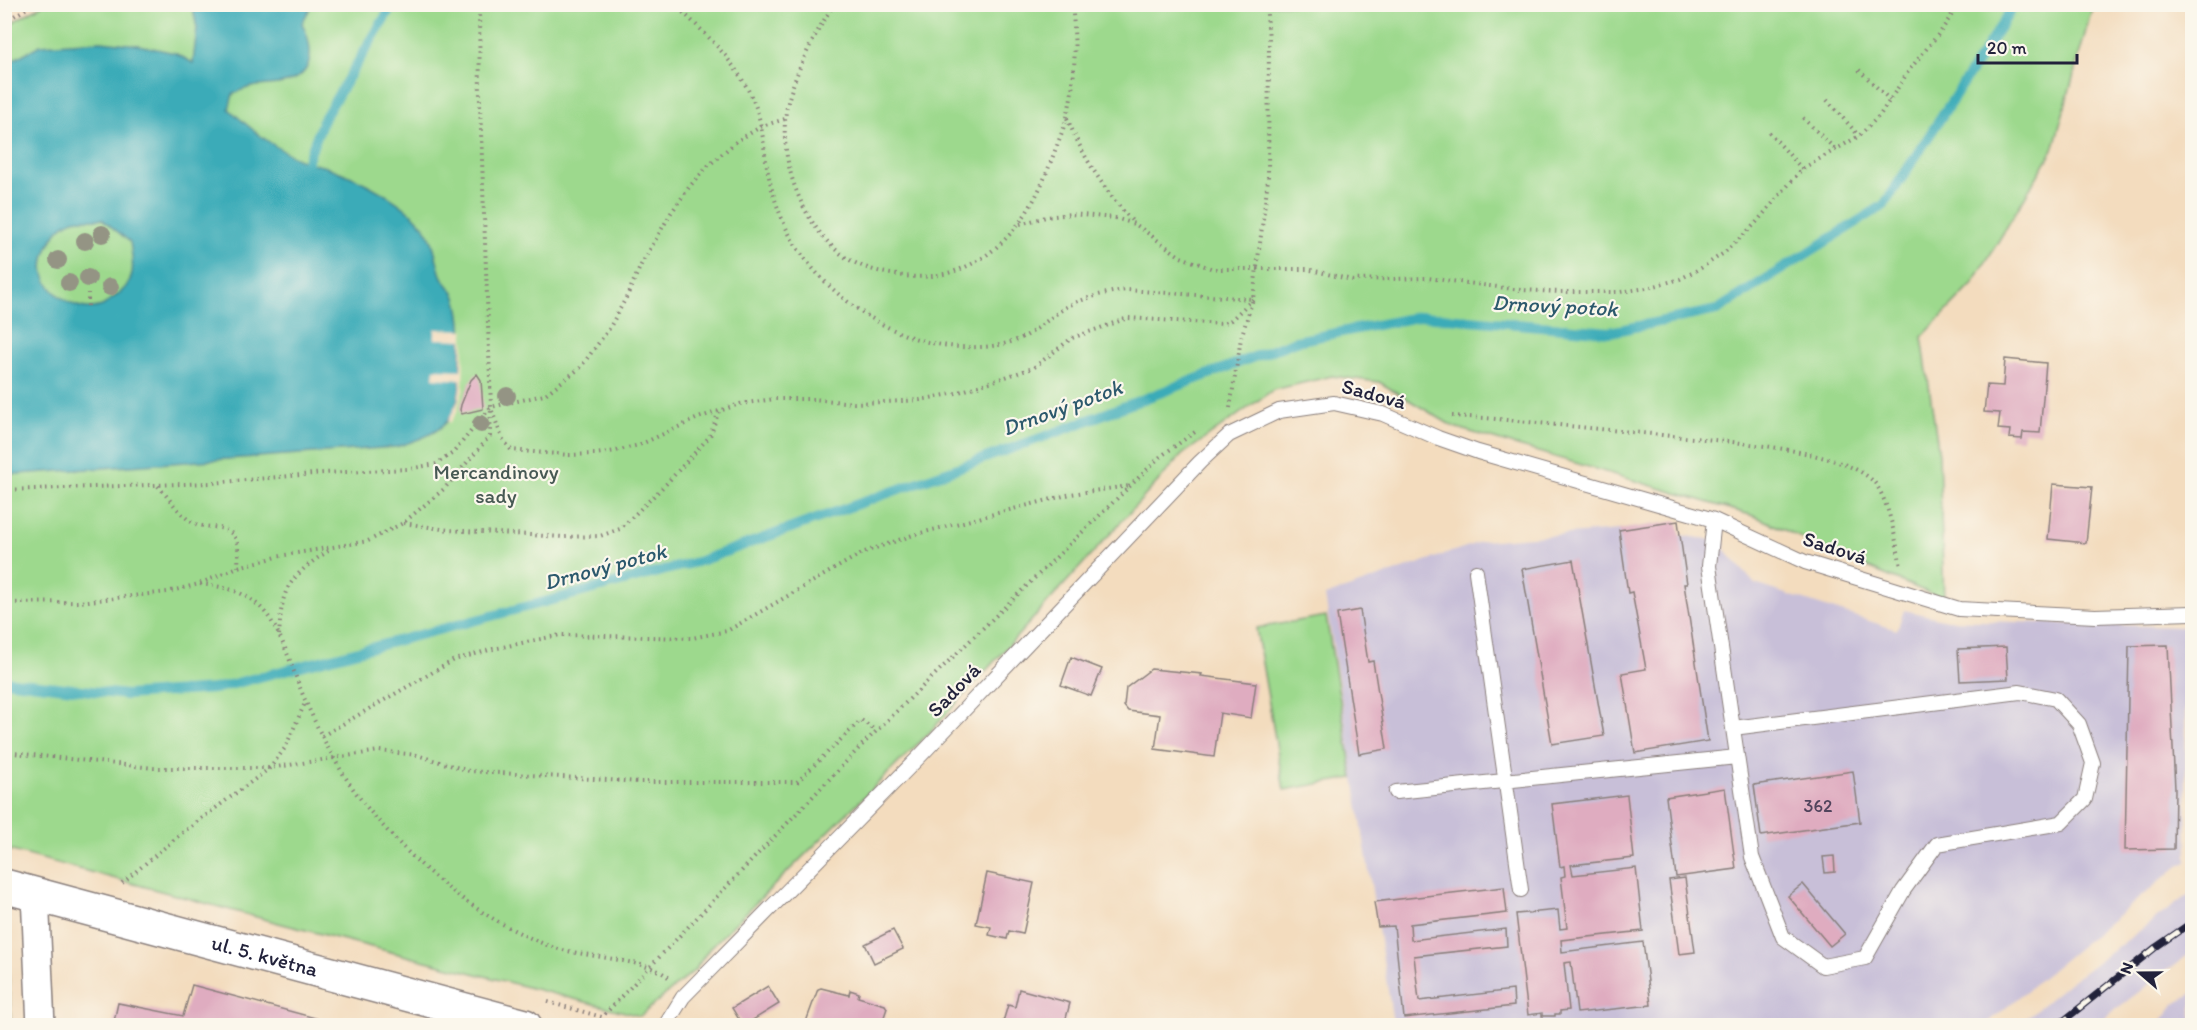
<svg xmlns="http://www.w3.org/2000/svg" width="2197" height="1030" font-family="Itim,sans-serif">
	<rect width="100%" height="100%" fill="#fbf7ec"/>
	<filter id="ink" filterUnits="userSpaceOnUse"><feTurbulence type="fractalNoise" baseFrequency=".0167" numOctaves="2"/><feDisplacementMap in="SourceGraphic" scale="12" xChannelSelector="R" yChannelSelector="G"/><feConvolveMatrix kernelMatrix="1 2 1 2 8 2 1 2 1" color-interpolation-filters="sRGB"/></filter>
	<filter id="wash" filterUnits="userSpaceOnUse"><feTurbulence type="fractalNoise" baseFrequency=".008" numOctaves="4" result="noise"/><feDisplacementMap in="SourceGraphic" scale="24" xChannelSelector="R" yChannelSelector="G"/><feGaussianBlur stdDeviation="1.35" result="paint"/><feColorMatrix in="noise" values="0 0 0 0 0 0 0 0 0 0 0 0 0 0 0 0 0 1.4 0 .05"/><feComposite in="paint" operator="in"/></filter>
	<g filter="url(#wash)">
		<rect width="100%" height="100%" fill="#f3dcbe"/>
		<path fill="#c8bfd8" d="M 1678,521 L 1680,535 L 1725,542 L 1724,549 L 1755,584 L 1897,630 L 1904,610 L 1947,620 L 2184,627 L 2187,862 L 2177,867 L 1985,1025 L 1409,1026 L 1393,1022 L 1325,596 L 1483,541 L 1619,530 Z
			M 2192,892 L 2192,952 L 2095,1025 L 2018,1025 L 2069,983 Z
			M 2192,993 L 2192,1025 L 2158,1025 L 2176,1002 Z"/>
		<path fill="#9dd98d" stroke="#607e64" stroke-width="1.5" d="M 44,4 L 2093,5 L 2053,150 L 1972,285 L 1922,337 L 1939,455 L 1944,599 L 1844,558 L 1757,517 L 1454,427 L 1379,382 L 1332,376 L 1273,390 L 1182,455 L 931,731 L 709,949 L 695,970 L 640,1016 L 286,925 L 5,849 L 4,27 Z
			M 1326,616 L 1353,778 L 1284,790 L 1256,628 Z
			M 6,965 L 8,971 L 11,1025 L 5,1025 Z"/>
		<path fill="#3babb8" stroke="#2e667a" stroke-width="1.5" fill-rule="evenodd" d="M 195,5 L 312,5 L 302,23 C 314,48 316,76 283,83 C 262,87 253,83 233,94 L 229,109 C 251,129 272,147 299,159 C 308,163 319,165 329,168 C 361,179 408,203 427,231 C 435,243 436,261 441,275 C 444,283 453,289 456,297 C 463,319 462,342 461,365 C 461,421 447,431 396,447 L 5,475 L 4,65 L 40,45 L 101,41 L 138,45 L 175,53 L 193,63 L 197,28 L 193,9 ZM 102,219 L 130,242 C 134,266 137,283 113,298 C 110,300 106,304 102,306 C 81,314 52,297 45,277 C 38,258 55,226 74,220 C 82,218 94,220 102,219 Z"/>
		<path fill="#f3dcbe" d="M 435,329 L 464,330 L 463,390 L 457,412 L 450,423 L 448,421 L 458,401 L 461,380 L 433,378 L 434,369 L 461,370 L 462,340 L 435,339 Z"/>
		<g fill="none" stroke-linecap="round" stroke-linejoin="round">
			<path stroke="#3babb8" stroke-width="10" d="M 301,172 L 307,162 L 323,120 L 393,4
				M 4,681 L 126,695 L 214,689 L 700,561 L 1057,432 L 1296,341 L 1422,316 L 1610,332 L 1717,310 L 1884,205 L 2015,4"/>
		</g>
		<g id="blocks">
			<path fill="#dfacc0" d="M 2005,359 L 2046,363 L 2040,433 L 2023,432 L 2022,439 L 2009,438 L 2010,430 L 1998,429 L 2000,413 L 1984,412 L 1987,385 L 2003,386 Z
				M 477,374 L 481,380 L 483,409 L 462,414 L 460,410 L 461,405 L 471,380 Z
				M 2053,484 L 2092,487 L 2086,543 L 2048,539 Z
				M 1678,521 L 1687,584 L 1684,584 L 1708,741 L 1635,753 L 1622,673 L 1646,669 L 1632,592 L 1628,593 L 1619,530 Z
				M 1573,560 L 1604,736 L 1552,744 L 1522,569 Z
				M 1360,610 L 1368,662 L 1373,661 L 1387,749 L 1359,754 L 1337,614 Z
				M 2168,645 L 2175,789 L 2174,849 L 2125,850 L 2129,646 Z
				M 2006,647 L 2008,679 L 1960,681 L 1958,649 Z
				M 1071,657 L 1102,669 L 1091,696 L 1061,685 Z
				M 1151,669 L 1202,674 L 1201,676 L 1256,683 L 1251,718 L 1220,713 L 1214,757 L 1155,749 L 1160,715 L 1128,711 L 1124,706 L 1126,688 Z
				M 1853,771 L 1860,822 L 1761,836 L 1754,785 Z
				M 1725,788 L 1736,869 L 1676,877 L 1666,797 Z
				M 1627,795 L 1634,858 L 1571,865 L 1573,875 L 1636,868 L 1643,931 L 1561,940 L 1562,952 L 1643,942 L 1651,1005 L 1577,1013 L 1571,962 L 1564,963 L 1569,1010 L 1560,1011 L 1560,1014 L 1555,1014 L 1555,1016 L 1542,1016 L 1542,1013 L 1528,1015 L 1516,914 L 1558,910 L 1560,929 L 1567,928 L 1561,877 L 1565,876 L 1564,866 L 1560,867 L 1552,804 Z
				M 1834,856 L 1835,872 L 1825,873 L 1823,857 Z
				M 987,873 L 1034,883 L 1023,934 L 1009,931 L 1007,939 L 989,935 L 991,927 L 976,924 Z
				M 1685,878 L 1695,952 L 1679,954 L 1669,880 Z
				M 1803,884 L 1845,934 L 1830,946 L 1788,896 Z
				M 1504,887 L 1507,913 L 1410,924 L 1411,940 L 1506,929 L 1507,946 L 1414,956 L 1419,1001 L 1513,990 L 1514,1006 L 1404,1018 L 1394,926 L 1378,927 L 1374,902 Z
				M 893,930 L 903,949 L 874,963 L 865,944 Z
				M 192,985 L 319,1019 L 318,1026 L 113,1026 L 118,1003 L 183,1016 Z
				M 768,986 L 779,1004 L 743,1026 L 732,1008 Z
				M 821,988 L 849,995 L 850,990 L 859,993 L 858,997 L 885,1005 L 887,1008 L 882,1023 L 887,1026 L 808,1026 L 807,1019 L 818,989 Z
				M 1019,989 L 1070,1003 L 1064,1026 L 1002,1025 L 1008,1005 L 1015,1007 Z"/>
		</g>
	</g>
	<g filter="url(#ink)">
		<use href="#blocks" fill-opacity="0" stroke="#8a7f7c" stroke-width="1.5"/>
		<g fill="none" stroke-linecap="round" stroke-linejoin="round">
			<defs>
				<path id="service" d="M 1714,520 L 1709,566 L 1752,857 L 1783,937 L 1823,966 L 1865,958 L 1903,891 L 1937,844 L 2061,823 L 2085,799 L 2093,763 L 2079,724 L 2056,699 L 2020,692 L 1733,728
					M 1476,572 L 1521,890
					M 1396,792 L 1737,757
					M 665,1026 L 683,997 L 922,754 L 1200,462 L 1229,435 L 1279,411 L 1334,403 L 1383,414 L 1438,438 L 1478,452 L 1714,520 L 1805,562 L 1959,609 L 2095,616 L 2192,613"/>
				<path id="minor" d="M 35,894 L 41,1026"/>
				<g id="tertiary">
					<path id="s1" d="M 4,886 L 525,1026"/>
				</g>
			</defs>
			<use href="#service" stroke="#8a7f7c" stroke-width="16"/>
			<use href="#minor" stroke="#8a7f7c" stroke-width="30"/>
			<use href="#tertiary" stroke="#8a7f7c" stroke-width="36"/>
			<path stroke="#8a7f7c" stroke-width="4" stroke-dasharray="1.5 4.5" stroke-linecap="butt" d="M 674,4 C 704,32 735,60 752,98 C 764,123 763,151 769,177 C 774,201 784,228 798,249 C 836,305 907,351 977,347 C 995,347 1014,343 1029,334 C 1043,325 1055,313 1070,305 C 1088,297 1107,292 1127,290 L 1252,299
				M 834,4 C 815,33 787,86 785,121 C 782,168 803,224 841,254 C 859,268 882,273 904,276 C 936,280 969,270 993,250 C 1024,225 1040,192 1053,156 C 1058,143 1063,130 1067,117 C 1076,81 1076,41 1072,4
				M 4,22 L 34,4
				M 1859,70 L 1890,100
				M 1827,100 L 1859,136
				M 1067,118 C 1083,157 1104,190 1133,222
				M 1803,118 L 1835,149
				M 1769,132 L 1802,169
				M 1020,224 L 1046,217 L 1071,214 L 1115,218 L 1135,224 L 1181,257 L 1213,269 L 1307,269 L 1352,280 L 1428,278 L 1521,290 L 1559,292 L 1620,292 L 1647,288 L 1680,279 L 1701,268 L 1724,253 L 1754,225 L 1802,169 L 1859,136 L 1880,115 L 1910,69 L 1941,31 L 1959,4
				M 88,306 L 88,293
				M 1230,408 L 1241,338 L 1253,299 L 1268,179 L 1269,39 L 1266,4
				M 492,411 L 502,438 L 511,450 L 569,455 L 595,454 L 616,451 L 639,445 L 698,418 L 740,404 L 774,399 L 813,399 L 854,403 L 885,402 L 920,400 L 956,393 L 1033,368 L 1072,338 L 1128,318 L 1223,324 L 1231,320 L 1253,299
				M 1452,416 L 1485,418 C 1541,423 1597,429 1653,434 C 1703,440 1838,446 1873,481 C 1888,496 1897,545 1901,567
				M 158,486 C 168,497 178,512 190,521 C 197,526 205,526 212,527 C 240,529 239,545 238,567
				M 4,490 L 212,483 L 324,473 L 408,469 L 436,464 L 453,453 L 491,407 L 544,395 L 580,368 L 609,329 L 627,296 L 641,265 L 671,213 L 690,186 L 708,166 L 737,141 L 762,126 L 785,119
				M 404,523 L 448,530 L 563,537 L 600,536 L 620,529 L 666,484 L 710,436 L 719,411
				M 200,584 C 224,587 239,589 258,605 C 282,626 293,674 306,702 C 326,748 350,791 385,828 C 433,881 482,919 549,946 C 578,957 653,959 670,979
				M 4,603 L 80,602 L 167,592 L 199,584 L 238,567 L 285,555 L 368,541 L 403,523 L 444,489 L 490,436 L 491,407 L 480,104 L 479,4
				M 279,635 C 280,624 280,613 283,602 C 287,578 311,562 330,550
				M 322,736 L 454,660 L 493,649 L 560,635 L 692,638 L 727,631 L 862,553 L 913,535 L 1071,494 L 1129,486
				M 4,752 L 154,768 L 270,768 L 379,751 L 417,755 L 469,771 L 639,782 L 797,782 L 861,720 L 876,731
				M 122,883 L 182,833 L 270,768 L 285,748 L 305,703
				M 548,1002 L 602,1017 L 863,744 L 1161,456 L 1195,432"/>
			<use href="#service" stroke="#fff" stroke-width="14"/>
			<use href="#minor" stroke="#fff" stroke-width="27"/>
			<use href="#tertiary" stroke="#fff" stroke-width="33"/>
			<defs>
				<path id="rail" d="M 2057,1026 L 2156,947 L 2192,922"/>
			</defs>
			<use href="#rail" stroke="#22223b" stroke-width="7"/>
			<use href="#rail" stroke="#fbf7ec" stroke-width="4.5" stroke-dasharray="14" stroke-linecap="butt"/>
		</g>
		<g fill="#949484">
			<circle cx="102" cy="234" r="9"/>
			<circle cx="85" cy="241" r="9"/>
			<circle cx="58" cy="260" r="9"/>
			<circle cx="88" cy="278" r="9"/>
			<circle cx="69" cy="283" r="9"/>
			<circle cx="110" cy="287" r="9"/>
			<circle cx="507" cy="396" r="9"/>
			<circle cx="481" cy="424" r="9"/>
		</g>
	</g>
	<g text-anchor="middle" stroke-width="4.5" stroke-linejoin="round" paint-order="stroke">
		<g font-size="18" fill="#51445c">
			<text x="1818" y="812">362</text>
		</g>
		<g font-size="21" fill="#22223b" stroke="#fbf7ec">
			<text transform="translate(1374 394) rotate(15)" y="7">Sadová</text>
			<text transform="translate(1835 548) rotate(18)" y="7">Sadová</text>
			<text transform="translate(954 690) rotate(-46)" y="7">Sadová</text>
			<text dy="7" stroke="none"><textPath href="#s1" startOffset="270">ul. 5. května</textPath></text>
		</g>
		<g font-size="21" fill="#475954" stroke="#fbf7ec">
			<text x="496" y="479">Mercandinovy<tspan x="496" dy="24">sady</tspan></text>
		</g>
		<g font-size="22" font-style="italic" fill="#2c596d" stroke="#fbf7ec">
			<text transform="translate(1555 305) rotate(3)" y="8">Drnový potok</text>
			<text transform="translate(1062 407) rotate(-20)" y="8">Drnový potok</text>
			<text transform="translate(605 566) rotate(-15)" y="8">Drnový potok</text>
		</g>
	</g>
	<rect width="2197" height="1030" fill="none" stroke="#fbf7ec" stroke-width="24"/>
	<g transform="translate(2140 973) rotate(290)" stroke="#fbf7ec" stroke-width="4.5" paint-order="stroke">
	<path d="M0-4.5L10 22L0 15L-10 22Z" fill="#22223b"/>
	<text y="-9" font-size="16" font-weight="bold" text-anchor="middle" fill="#22223b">N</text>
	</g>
	<path d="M1978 54v9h99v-9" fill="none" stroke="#22223b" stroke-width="3"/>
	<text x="1987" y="54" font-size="18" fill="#22223b" stroke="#fbf7ec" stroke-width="4.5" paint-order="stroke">20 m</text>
</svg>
